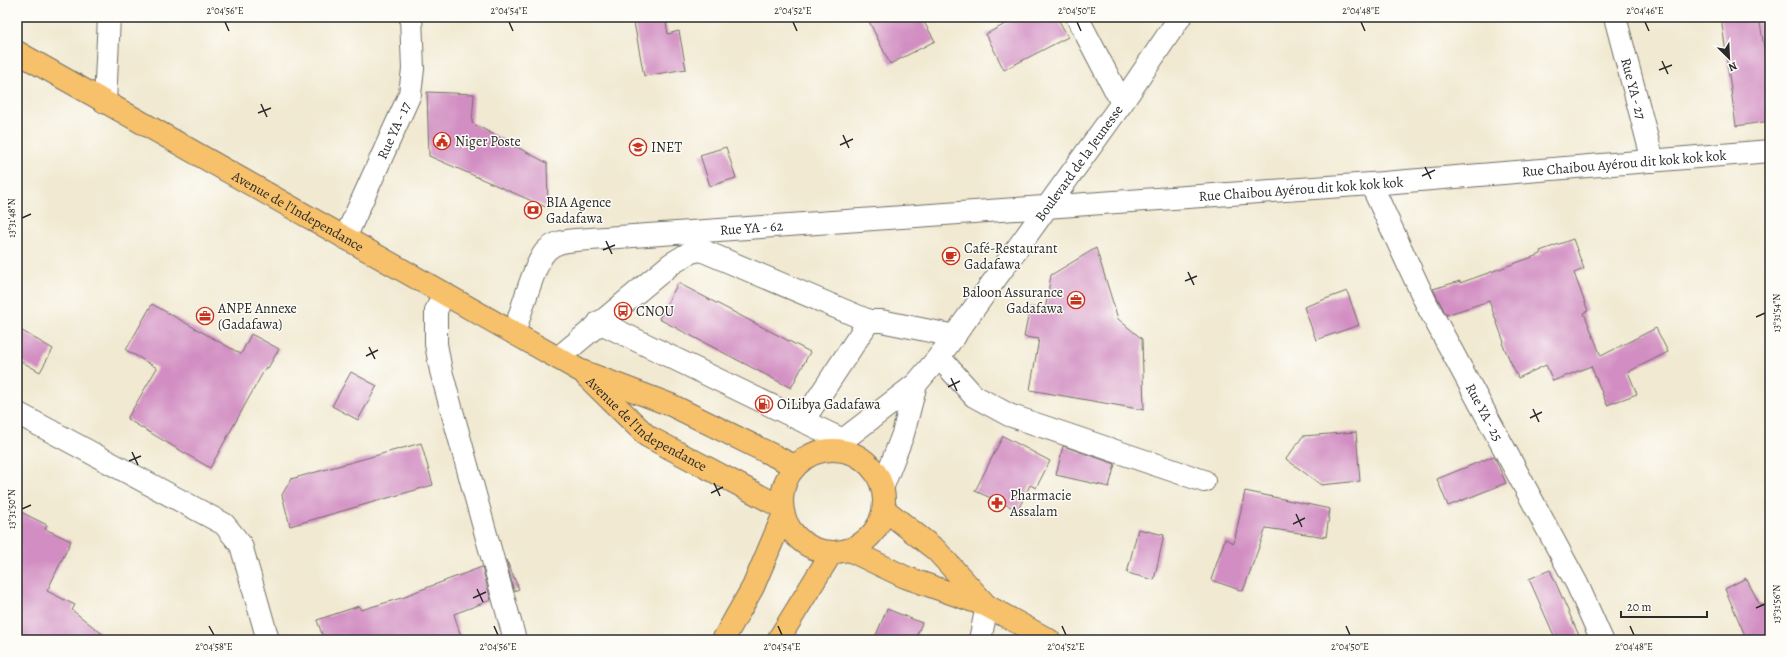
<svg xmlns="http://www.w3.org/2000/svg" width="1787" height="657" font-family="Alegreya,serif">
	<rect width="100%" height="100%" fill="#fdfcf7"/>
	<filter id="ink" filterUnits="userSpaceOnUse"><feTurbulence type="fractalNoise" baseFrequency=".025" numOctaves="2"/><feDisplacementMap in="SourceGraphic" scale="8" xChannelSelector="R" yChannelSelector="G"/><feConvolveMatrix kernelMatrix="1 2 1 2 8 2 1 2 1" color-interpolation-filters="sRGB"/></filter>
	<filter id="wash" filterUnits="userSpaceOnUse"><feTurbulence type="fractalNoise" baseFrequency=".012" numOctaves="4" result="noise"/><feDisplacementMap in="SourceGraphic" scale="16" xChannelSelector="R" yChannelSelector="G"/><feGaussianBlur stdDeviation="0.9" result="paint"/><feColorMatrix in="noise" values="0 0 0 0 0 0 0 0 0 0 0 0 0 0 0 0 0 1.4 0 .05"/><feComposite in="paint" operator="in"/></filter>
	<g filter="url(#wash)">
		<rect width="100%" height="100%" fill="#f1e9d1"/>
		<g id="blocks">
			<path fill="#d28ec2" d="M 633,17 L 665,17 L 668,34 L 679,31 L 686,69 L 644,76 Z
				M 867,17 L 921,17 L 935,41 L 890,64 Z
				M 1019,17 L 1057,17 L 1068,37 L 1004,70 L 986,34 Z
				M 1721,17 L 1759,17 L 1770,82 L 1770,121 L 1736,126 Z
				M 427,92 L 474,94 L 472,123 L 547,163 L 548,208 L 429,156 Z
				M 726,147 L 736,178 L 710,186 L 700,155 Z
				M 1573,239 L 1584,269 L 1574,273 L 1588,311 L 1584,313 L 1601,356 L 1656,328 L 1668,352 L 1628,372 L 1637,394 L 1607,405 L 1591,366 L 1553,381 L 1546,365 L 1518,378 L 1502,343 L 1504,342 L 1489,301 L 1446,315 L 1433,289 L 1460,281 L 1460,283 L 1541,254 L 1540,251 Z
				M 1096,248 L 1118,319 L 1142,339 L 1144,410 L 1030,390 L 1039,339 L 1024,337 L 1030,307 L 1045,310 L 1051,275 Z
				M 678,283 L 810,352 L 791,388 L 659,319 Z
				M 1347,291 L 1359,325 L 1316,340 L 1304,307 Z
				M 152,304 L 241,354 L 251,334 L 279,349 L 268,368 L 266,367 L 210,468 L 127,419 L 157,368 L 126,350 Z
				M 17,328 L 53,349 L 40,372 L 17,359 Z
				M 351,372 L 377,386 L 358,420 L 332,406 Z
				M 1356,432 L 1360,481 L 1321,485 L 1286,459 L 1303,436 Z
				M 1003,436 L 1050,461 L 1036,488 L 1030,485 L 1018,510 L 975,491 Z
				M 421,443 L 433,485 L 290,526 L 282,495 L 291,479 Z
				M 1063,446 L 1115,464 L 1109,487 L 1056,475 Z
				M 1494,456 L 1506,483 L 1448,506 L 1437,479 Z
				M 1245,491 L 1330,509 L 1326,537 L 1266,528 L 1243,591 L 1211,580 L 1225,539 L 1234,543 Z
				M 17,510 L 47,525 L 45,529 L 71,541 L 47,591 L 75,605 L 72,610 L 110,640 L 17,640 Z
				M 1138,529 L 1164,535 L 1154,580 L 1127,573 Z
				M 506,559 L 519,589 L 514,591 Z
				M 482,567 L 491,600 L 454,614 L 462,640 L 324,640 L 317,620 L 359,606 L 361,610 L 408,596 L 407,595 Z
				M 1550,570 L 1581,640 L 1556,640 L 1529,579 Z
				M 1746,578 L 1760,605 L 1762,604 L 1770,625 L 1770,640 L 1747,640 L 1725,589 Z
				M 887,609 L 922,623 L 915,640 L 874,640 Z"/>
		</g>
	</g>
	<g filter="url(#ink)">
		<use href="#blocks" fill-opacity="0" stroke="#706e65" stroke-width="1"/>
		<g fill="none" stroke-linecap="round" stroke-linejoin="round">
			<defs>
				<g id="minor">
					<path d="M 1077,17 L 1122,103"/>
					<path id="s1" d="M 1615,17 L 1653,161"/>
					<path d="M 105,102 L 109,17"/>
					<path id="s2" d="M 1371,184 L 1427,305 L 1577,584 L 1602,640"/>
					<path id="s3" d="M 345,238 L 410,94 L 413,69 L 411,17"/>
					<path d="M 444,293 L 436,311 L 436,344 L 441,371 L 515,640"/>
					<path d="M 599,322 L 803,421"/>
					<path id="s4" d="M 514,333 C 520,316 535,260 547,250 C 555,242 566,241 576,240 L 1371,184 L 1770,151"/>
					<path d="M 939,357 L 974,396 L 1009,415 L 1204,481"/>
					<path d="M 558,358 L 671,264 L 691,252 L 701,250 L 869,321"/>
					<path d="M 17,413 L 224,524 L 241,545 L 268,640"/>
					<path d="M 843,440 L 803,421 L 869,321 L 881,321 L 955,336"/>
					<path id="s5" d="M 830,450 L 916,384 L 939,357 L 1122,103 L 1180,17"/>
					<path d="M 883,486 L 903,434 L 916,384"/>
					<path d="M 980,640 L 987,606"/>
				</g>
				<path id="major" d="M 723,640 L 753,587 L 783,516
					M 778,640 L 832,552"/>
				<g id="highway">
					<path id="s6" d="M 17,52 L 579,370 L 671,405 L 795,466"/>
					<path id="s7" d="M 586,376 L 647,436 L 781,507"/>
					<circle cx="833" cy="501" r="51"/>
					<path d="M 884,509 L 936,550 L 985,604"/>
					<path d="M 849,550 L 905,577 L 987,606 L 1049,640"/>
				</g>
			</defs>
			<use href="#minor" stroke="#706e65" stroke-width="24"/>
			<use href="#major" stroke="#706e65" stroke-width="24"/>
			<use href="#highway" stroke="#706e65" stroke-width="24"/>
			<use href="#minor" stroke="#fff" stroke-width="22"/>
			<use href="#major" stroke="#f7c06b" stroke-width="22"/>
			<use href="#highway" stroke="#f7c06b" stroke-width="22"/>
		</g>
	</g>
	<path fill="none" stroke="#2b2b2b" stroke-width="1.5" d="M 225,22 L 229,31M 509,22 L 513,31M 793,22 L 797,31M 1077,22 L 1081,31M 1361,22 L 1365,31M 1645,22 L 1649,31M 1662,61 L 1668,74M 1659,70 L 1672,65M 261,104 L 267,117M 258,113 L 271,108M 843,135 L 849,148M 840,145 L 853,139M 1425,167 L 1431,179M 1422,176 L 1435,170M 22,218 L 31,214M 606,241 L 612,254M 603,250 L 615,245M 1188,272 L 1194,285M 1185,281 L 1197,276M 1756,317 L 1765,313M 369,347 L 375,359M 366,356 L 378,350M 951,378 L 957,391M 948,387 L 960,381M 1533,409 L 1539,422M 1530,418 L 1542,412M 132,452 L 138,465M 129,461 L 141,456M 714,483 L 720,496M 711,493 L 723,487M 22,509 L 31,505M 1296,514 L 1302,527M 1293,524 L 1305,518M 477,589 L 483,602M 473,598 L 486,592M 1756,608 L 1765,604M 209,626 L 214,635M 494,626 L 498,635M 778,626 L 782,635M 1062,626 L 1066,635M 1346,626 L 1350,635M 1630,626 L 1634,635"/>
	<defs>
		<symbol id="civic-ring" viewBox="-11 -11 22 22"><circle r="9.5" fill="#fdfcf7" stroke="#c8321e" stroke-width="1.5"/><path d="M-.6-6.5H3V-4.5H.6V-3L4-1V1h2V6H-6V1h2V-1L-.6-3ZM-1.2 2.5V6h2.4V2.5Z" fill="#c8321e"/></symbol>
		<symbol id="university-ring" viewBox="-11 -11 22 22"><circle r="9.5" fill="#fdfcf7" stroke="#c8321e" stroke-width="1.5"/><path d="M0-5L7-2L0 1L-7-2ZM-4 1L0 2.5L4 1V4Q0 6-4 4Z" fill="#c8321e"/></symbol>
		<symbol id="bank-ring" viewBox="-11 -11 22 22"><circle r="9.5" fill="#fdfcf7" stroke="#c8321e" stroke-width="1.5"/><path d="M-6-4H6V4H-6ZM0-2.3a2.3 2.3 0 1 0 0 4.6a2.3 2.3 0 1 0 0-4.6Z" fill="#c8321e"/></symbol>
		<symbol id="cafe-ring" viewBox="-11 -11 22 22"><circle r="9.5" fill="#fdfcf7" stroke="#c8321e" stroke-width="1.5"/><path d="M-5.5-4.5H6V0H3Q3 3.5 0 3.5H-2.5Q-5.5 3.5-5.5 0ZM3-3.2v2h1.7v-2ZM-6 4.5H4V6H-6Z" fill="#c8321e"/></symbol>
		<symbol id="office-ring" viewBox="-11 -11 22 22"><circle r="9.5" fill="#fdfcf7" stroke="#c8321e" stroke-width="1.5"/><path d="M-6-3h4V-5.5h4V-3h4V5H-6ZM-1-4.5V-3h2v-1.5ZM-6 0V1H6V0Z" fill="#c8321e"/></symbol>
		<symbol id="bus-ring" viewBox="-11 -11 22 22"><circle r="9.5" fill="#fdfcf7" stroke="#c8321e" stroke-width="1.5"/><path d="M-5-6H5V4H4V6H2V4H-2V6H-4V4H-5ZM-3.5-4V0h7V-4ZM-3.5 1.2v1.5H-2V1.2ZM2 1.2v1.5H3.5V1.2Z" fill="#c8321e"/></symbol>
		<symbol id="fuel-ring" viewBox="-11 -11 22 22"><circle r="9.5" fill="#fdfcf7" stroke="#c8321e" stroke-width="1.5"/><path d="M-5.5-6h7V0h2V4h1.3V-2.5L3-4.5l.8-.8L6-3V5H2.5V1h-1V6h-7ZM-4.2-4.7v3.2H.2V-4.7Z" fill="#c8321e"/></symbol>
		<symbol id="pharmacy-ring" viewBox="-11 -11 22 22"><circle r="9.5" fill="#fdfcf7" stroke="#c8321e" stroke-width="1.5"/><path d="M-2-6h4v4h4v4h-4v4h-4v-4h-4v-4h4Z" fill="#c8321e"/></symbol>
	</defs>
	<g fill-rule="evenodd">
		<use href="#civic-ring" x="432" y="131" width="20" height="20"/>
		<use href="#university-ring" x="628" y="137" width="20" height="20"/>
		<use href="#bank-ring" x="523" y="200" width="20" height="20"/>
		<use href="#cafe-ring" x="941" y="246" width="20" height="20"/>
		<use href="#office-ring" x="1066" y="290" width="20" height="20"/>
		<use href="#bus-ring" x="613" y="301" width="20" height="20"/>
		<use href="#office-ring" x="195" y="306" width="20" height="20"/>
		<use href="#fuel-ring" x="754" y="394" width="20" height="20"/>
		<use href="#pharmacy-ring" x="987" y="493" width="20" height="20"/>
	</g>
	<g text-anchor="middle" stroke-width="3" stroke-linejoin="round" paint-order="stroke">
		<g font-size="14" fill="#2b2b2b" stroke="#fdfcf7">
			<text dy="5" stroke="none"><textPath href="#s1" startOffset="74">Rue YA - 27</textPath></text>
			<text dy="5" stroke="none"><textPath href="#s3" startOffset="118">Rue YA - 17</textPath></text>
			<text dy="5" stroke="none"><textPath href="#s5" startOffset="383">Boulevard de la Jeunesse</textPath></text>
			<text dy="5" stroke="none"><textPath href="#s4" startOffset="1172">Rue Chaibou Ayérou dit kok kok kok</textPath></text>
			<text dy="5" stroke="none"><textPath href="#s4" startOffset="848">Rue Chaibou Ayérou dit kok kok kok</textPath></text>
			<text dy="5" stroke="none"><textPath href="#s6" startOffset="323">Avenue de l'Independance</textPath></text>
			<text dy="5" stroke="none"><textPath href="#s4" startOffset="297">Rue YA - 62</textPath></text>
			<text dy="5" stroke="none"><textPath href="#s2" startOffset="255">Rue YA - 25</textPath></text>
			<text dy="5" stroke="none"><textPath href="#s7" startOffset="78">Avenue de l'Independance</textPath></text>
		</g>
		<g font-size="14" fill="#2b2b2b" stroke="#fdfcf7" text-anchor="start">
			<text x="455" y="146">Niger Poste</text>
			<text x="651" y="152">INET</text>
			<text x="546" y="207">BIA Agence<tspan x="546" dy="16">Gadafawa</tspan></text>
			<text x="964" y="253">Café-Restaurant<tspan x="964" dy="16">Gadafawa</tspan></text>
			<text x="1063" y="297" text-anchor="end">Baloon Assurance<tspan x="1063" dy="16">Gadafawa</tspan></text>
			<text x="218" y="313">ANPE Annexe<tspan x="218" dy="16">(Gadafawa)</tspan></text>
			<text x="636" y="316">CNOU</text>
			<text x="777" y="409">OiLibya Gadafawa</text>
			<text x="1010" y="500">Pharmacie<tspan x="1010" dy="16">Assalam</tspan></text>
		</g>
	</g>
	<rect width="1787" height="657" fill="none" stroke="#fdfcf7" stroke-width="44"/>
	<g transform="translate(1729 58) rotate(156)" stroke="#fdfcf7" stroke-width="3" paint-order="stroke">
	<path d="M0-3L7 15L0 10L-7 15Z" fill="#2b2b2b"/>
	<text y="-6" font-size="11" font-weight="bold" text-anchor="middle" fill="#2b2b2b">N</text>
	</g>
	<path d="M1621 611v6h86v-6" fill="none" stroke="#2b2b2b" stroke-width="2"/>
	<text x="1627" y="611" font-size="12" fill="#2b2b2b" stroke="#fdfcf7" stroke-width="3" paint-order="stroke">20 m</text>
	<rect x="22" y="22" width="1743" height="613" fill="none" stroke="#2b2b2b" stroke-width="1.5"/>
	<g font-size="10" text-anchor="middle" fill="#2b2b2b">
		<text x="225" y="14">2°04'56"E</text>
		<text x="509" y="14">2°04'54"E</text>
		<text x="793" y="14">2°04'52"E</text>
		<text x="1077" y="14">2°04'50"E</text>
		<text x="1361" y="14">2°04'48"E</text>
		<text x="1645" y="14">2°04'46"E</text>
		<text transform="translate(11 218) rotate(-90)" y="4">13°31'48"N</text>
		<text transform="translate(1776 313) rotate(-90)" y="4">13°31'54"N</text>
		<text transform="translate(11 509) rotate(-90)" y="4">13°31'50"N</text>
		<text transform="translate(1776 604) rotate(-90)" y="4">13°31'56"N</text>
		<text x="214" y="650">2°04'58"E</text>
		<text x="498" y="650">2°04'56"E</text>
		<text x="782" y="650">2°04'54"E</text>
		<text x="1066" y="650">2°04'52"E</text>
		<text x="1350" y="650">2°04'50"E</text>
		<text x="1634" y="650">2°04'48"E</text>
	</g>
</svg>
